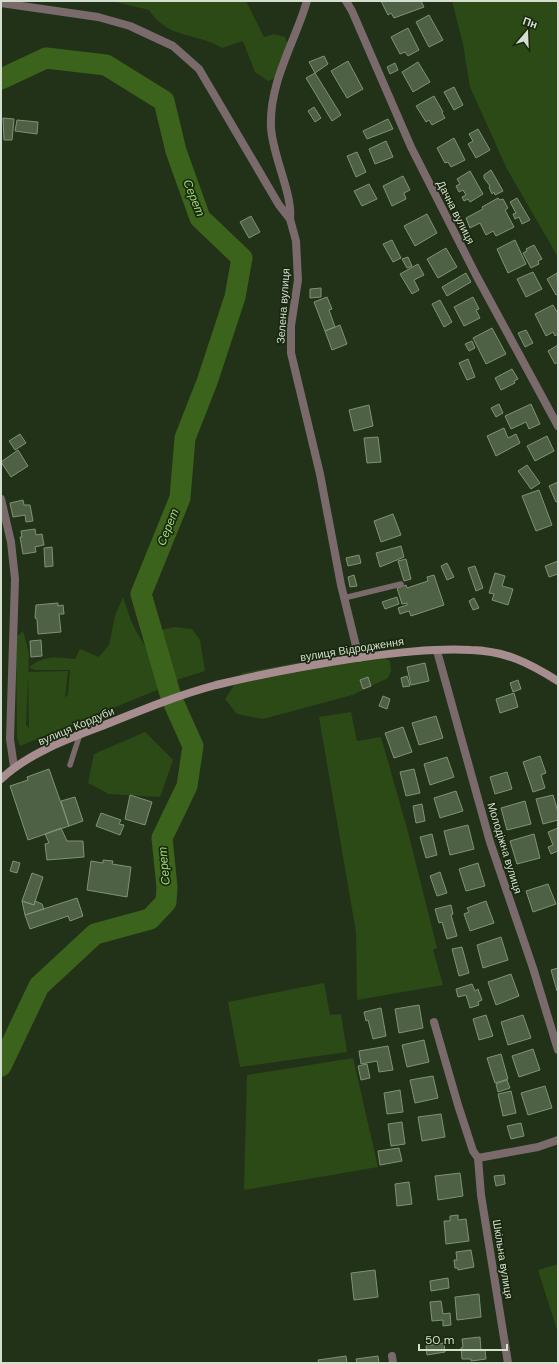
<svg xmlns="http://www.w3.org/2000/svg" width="559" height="1364" font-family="'DM Sans',sans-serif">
	<rect width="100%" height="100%" fill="#223218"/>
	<path fill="#2c4a16" d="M 112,1 L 246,1 L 264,37 L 274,34 L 285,37 L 289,46 C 285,59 283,77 268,81 L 255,72 L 243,41 L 222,48 C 196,32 169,40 149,10 Z
		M 452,1 L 558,1 L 558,257 L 507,169 L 470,87 L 463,44 Z
		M 123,597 C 127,608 130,620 135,629 C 147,651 157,662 162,688 L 20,746 L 17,737 L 16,637 L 23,631 L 29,654 L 26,724 L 29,729 L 28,672 L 68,671 L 65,698 L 68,694 L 70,670 L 35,670 L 29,667 C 45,655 56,657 75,659 L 80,649 L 99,657 L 109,645 L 115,616 Z
		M 174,627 L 192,629 L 200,640 L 205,671 L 173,681 L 163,659 L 161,630 Z
		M 376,652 L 390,661 L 391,671 L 388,678 L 352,695 L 263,719 L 237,714 L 225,699 L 242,673 L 329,657 L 352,657 Z
		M 351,712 L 357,741 L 381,737 L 408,832 L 437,948 L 433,950 L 443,985 L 357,1000 L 356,932 L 319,717 Z
		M 145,732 L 173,760 L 160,797 L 109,794 L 88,783 L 94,754 Z
		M 324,983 L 330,1015 L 341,1014 L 347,1052 L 240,1067 L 228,1002 Z
		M 353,1058 L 378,1167 L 244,1190 L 247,1075 Z
		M 558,1264 L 558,1333 L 538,1270 Z"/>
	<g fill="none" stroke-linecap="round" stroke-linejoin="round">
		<path stroke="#3b631b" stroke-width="21" d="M 1,79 L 46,58 L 106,65 L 164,101 L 176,151 L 200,218 L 242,258 L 235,297 L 207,382 L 185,438 L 180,498 L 141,594 L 171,697 L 193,746 L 187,786 L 162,838 L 167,887 L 166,902 L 150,919 L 95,934 L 39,986 L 1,1066"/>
	</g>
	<path fill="#4f6145" stroke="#809275" d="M 381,1 L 421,1 L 424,7 L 394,18 L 391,13 L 388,15 Z
		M 429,15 L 443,40 L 429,47 L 416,22 Z
		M 408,28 L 419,50 L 408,56 L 405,52 L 400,54 L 391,37 Z
		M 324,56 L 328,64 L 315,73 L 309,62 Z
		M 348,61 L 363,89 L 347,98 L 331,71 Z
		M 418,62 L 430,82 L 413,92 L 402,72 Z
		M 395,63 L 398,70 L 390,74 L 387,67 Z
		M 315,73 L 341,115 L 332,121 L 306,78 Z
		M 454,87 L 463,105 L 454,110 L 444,92 Z
		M 434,96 L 443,112 L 442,113 L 445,118 L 432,125 L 429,120 L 426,122 L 416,106 Z
		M 314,107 L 321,118 L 315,122 L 308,111 Z
		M 3,118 L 14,119 L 12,140 L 4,140 Z
		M 388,119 L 393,129 L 367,139 L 363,131 Z
		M 17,120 L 38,122 L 37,134 L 15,131 Z
		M 478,129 L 490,150 L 476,158 L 468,144 L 473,141 L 469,134 Z
		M 454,138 L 465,160 L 451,167 L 448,162 L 445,163 L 437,148 Z
		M 386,141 L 393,157 L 375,164 L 369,149 Z
		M 357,152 L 366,172 L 356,177 L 347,156 Z
		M 491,170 L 503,191 L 495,195 L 494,192 L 492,194 L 489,187 L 490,186 L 484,178 L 484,175 Z
		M 470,171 L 483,194 L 470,202 L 468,199 L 464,201 L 462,197 L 466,195 L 463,190 L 459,192 L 456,186 L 460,184 L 457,179 Z
		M 403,176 L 410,190 L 404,193 L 406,199 L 392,206 L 383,186 Z
		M 369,184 L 377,199 L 362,206 L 354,191 Z
		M 498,198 L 500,200 L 503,199 L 508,208 L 505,210 L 514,227 L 496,236 L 493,231 L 486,235 L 480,223 L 470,228 L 466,218 L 483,209 L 482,207 Z
		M 517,198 L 530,220 L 522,224 L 519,217 L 515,219 L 513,214 L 516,213 L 510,202 Z
		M 427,214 L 437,233 L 415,246 L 404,226 Z
		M 251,216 L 260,232 L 249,238 L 240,222 Z
		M 392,240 L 401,258 L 393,262 L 383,244 Z
		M 515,240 L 526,264 L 508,273 L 497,249 Z
		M 534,245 L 542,259 L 538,261 L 539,264 L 531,268 L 523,253 L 527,251 L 526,249 Z
		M 446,248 L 457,267 L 438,278 L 427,259 Z
		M 408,257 L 412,266 L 407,268 L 402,259 Z
		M 418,264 L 424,275 L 414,280 L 419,290 L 412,294 L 400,274 Z
		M 533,272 L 542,289 L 526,297 L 517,279 Z
		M 466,273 L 471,282 L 447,296 L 442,287 Z
		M 557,273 L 558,294 L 556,295 L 547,279 Z
		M 321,288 L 321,297 L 310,298 L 310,289 Z
		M 327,297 L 332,309 L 329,310 L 335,327 L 325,331 L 314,302 Z
		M 473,297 L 479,309 L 476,310 L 480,318 L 464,326 L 454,307 Z
		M 440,300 L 452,322 L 444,327 L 432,304 Z
		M 553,305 L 558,314 L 558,334 L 555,336 L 553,332 L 546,336 L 535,314 Z
		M 340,325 L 347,344 L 332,350 L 325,331 Z
		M 492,328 L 506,354 L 486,364 L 473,338 Z
		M 526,330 L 533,343 L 525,347 L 518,333 Z
		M 472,341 L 475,348 L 469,351 L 465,344 Z
		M 558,345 L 558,362 L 555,364 L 548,351 Z
		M 468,359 L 475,377 L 467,380 L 459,363 Z
		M 512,369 L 518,379 L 514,381 L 515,383 L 501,390 L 495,378 Z
		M 499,404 L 503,413 L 496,417 L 491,408 Z
		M 531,404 L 540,424 L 529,429 L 526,422 L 511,429 L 505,416 Z
		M 369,405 L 373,426 L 354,431 L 349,410 Z
		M 504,428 L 508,438 L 516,434 L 520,443 L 496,456 L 487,436 Z
		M 20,434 L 26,443 L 15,450 L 9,441 Z
		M 547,436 L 554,451 L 535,461 L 527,446 Z
		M 378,437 L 381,462 L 367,463 L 364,438 Z
		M 18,450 L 28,466 L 11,477 L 1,462 Z
		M 527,465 L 540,483 L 531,489 L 518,471 Z
		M 558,482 L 558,501 L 556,502 L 549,486 Z
		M 539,490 L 552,525 L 536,531 L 522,496 Z
		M 23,500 L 24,505 L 30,505 L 33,521 L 26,522 L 25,515 L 13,517 L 10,503 Z
		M 393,514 L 401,535 L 381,542 L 374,521 Z
		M 35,529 L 36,535 L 42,534 L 44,545 L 35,547 L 36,552 L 23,554 L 20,537 L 22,537 L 21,531 Z
		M 401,546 L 404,557 L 380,567 L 376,553 Z
		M 52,547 L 53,566 L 45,567 L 44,548 Z
		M 359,555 L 361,563 L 348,566 L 346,558 Z
		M 406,559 L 411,579 L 404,581 L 398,561 Z
		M 558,561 L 558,574 L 549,577 L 545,566 Z
		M 447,563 L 454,577 L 447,580 L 441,566 Z
		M 475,566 L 483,588 L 476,591 L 468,568 Z
		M 495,573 L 505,576 L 502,586 L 513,589 L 508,605 L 492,600 L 494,594 L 489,593 Z
		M 354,575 L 357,586 L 350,587 L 348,577 Z
		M 434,575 L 444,605 L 411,616 L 409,611 L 400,614 L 398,608 L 407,605 L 407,603 L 402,604 L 397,588 L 406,585 L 407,588 L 428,581 L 427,577 Z
		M 397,597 L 399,604 L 385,609 L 382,602 Z
		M 474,598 L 479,608 L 473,610 L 469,601 Z
		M 58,603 L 58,606 L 63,605 L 64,614 L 59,614 L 61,632 L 38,634 L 37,619 L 35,618 L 36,605 Z
		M 41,640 L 42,656 L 31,657 L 30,641 Z
		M 425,663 L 429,681 L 411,685 L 407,667 Z
		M 407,676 L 410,686 L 403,687 L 401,678 Z
		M 368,677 L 371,686 L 363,689 L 360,680 Z
		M 518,680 L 521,689 L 513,692 L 510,683 Z
		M 514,693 L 518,707 L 500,713 L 496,699 Z
		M 383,696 L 390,699 L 387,709 L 379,706 Z
		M 436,716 L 443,738 L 419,745 L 412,723 Z
		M 403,727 L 412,752 L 394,758 L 385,733 Z
		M 540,756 L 546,773 L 541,775 L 545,788 L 533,792 L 523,762 Z
		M 447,757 L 454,777 L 430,785 L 424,764 Z
		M 49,769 L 69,826 L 28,840 L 10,786 L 28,780 L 27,777 Z
		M 414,769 L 420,793 L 406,796 L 400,772 Z
		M 507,772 L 512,789 L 495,794 L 490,777 Z
		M 456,791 L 463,811 L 440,818 L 434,798 Z
		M 130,795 L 152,802 L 145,825 L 125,819 Z
		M 553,795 L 558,812 L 558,820 L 543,824 L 536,799 Z
		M 75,797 L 83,821 L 69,826 L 61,801 Z
		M 525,801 L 531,824 L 507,830 L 501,808 Z
		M 422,804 L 425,821 L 416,823 L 413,806 Z
		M 101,813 L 121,820 L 119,824 L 124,825 L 120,835 L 96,826 Z
		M 468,825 L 474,849 L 450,855 L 444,831 Z
		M 61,828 L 67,841 L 83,841 L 84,857 L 47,860 L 45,844 L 49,843 L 45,834 Z
		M 558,828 L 558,851 L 551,854 L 548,847 L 553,845 L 548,832 Z
		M 432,834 L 437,855 L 426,858 L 420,837 Z
		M 534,834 L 540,858 L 517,864 L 510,841 Z
		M 103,860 L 113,861 L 112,864 L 131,867 L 127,897 L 87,890 L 91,861 L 103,863 Z
		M 13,861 L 20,863 L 17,873 L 10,871 Z
		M 478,863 L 485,886 L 466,891 L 459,869 Z
		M 440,872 L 447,893 L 437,896 L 430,876 Z
		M 32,873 L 43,877 L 34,905 L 22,901 Z
		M 548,884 L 556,904 L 533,912 L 526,891 Z
		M 77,898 L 83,916 L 70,921 L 68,916 L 30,929 L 25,915 Z
		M 22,901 L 34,905 L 35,901 L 42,904 L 44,909 L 25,915 Z
		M 486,901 L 494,923 L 470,931 L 464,914 L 469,912 L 467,908 Z
		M 451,905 L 453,914 L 451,915 L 457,936 L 447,939 L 442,922 L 439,923 L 435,909 Z
		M 501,937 L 508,960 L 483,968 L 477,945 Z
		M 462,947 L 469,973 L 459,976 L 452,949 Z
		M 558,968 L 558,990 L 557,991 L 551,970 Z
		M 511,974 L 519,996 L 496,1005 L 488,982 Z
		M 472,984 L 475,991 L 478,989 L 482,1000 L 478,1002 L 479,1005 L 470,1008 L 466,995 L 458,997 L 456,989 Z
		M 419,1005 L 423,1028 L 399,1033 L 395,1009 Z
		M 381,1008 L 386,1036 L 373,1039 L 368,1020 L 366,1021 L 364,1012 Z
		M 486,1015 L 493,1036 L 479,1040 L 473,1019 Z
		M 523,1015 L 531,1038 L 508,1045 L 501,1022 Z
		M 424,1040 L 429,1062 L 407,1067 L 402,1045 Z
		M 388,1046 L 393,1070 L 379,1072 L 377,1061 L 361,1064 L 359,1051 Z
		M 533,1049 L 540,1070 L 519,1077 L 512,1056 Z
		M 501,1054 L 508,1079 L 495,1083 L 487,1058 Z
		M 367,1064 L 370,1078 L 361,1080 L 358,1066 Z
		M 433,1076 L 438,1098 L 415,1103 L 410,1080 Z
		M 507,1080 L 510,1088 L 498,1092 L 496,1084 Z
		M 545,1086 L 552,1108 L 528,1115 L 521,1093 Z
		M 400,1090 L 403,1112 L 387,1114 L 384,1093 Z
		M 511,1091 L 516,1113 L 503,1116 L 498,1094 Z
		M 441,1114 L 445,1137 L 422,1141 L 418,1117 Z
		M 402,1122 L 405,1144 L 391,1146 L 388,1124 Z
		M 521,1123 L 524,1136 L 511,1139 L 507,1126 Z
		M 399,1148 L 402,1161 L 380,1165 L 378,1151 Z
		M 460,1173 L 463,1196 L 438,1200 L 435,1176 Z
		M 504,1175 L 505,1184 L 496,1186 L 494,1176 Z
		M 409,1182 L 412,1204 L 397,1206 L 395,1184 Z
		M 458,1215 L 458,1220 L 466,1219 L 469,1241 L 446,1244 L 444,1221 L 450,1221 L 450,1216 Z
		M 471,1250 L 474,1267 L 458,1270 L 458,1268 L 455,1268 L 454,1260 L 457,1260 L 456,1252 Z
		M 375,1270 L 378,1297 L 354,1300 L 351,1273 Z
		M 448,1278 L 449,1288 L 431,1291 L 430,1281 Z
		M 479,1294 L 481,1317 L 457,1320 L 455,1297 Z
		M 441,1301 L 443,1314 L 450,1313 L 451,1325 L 443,1326 L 443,1320 L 432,1321 L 430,1302 Z
		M 480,1337 L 481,1351 L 485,1350 L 486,1359 L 471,1361 L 471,1359 L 462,1359 L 461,1348 L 463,1347 L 462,1339 Z
		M 444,1343 L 445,1352 L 427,1355 L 426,1346 Z
		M 346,1356 L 347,1363 L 319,1363 L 318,1360 Z
		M 378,1356 L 379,1363 L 357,1363 L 356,1359 Z"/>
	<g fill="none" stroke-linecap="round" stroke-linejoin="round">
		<path stroke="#7b6a6c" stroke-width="5.5" d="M 344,598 L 401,584
			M 70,765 L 80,734"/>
		<path stroke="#7b6a6c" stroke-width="8" d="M 346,1 L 352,11 L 411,147 L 476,275 L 558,426
			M 1,3 L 98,17 L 130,26 L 173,46 L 199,69 L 279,205 L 290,219 L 296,241 L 298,280 L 291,326 L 291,353 L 320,474 L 341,585 L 359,658
			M 290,219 C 293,194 272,155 271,127 C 269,82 295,42 307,1
			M 1,499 L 11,542 L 15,579 L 10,739 L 14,767
			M 437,651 L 490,842 L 533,968 L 558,1050
			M 434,1022 L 458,1105 L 473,1151 L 478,1158
			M 478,1158 L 481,1195 L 508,1363
			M 478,1158 L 538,1147 L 558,1140
			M 392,1356 L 393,1363"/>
		<path stroke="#a78d90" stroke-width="8" d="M 1,779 C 29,753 67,739 102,726 C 139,711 178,695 216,685 C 262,674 310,665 356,658 C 394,653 433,648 471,650 C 506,651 529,663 558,681"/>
	</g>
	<g text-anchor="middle" stroke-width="3.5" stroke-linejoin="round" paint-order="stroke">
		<g font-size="11" fill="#d5dfd0" stroke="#19280f">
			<text transform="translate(456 212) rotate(63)" y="4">Дачна вулиця</text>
			<text transform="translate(283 306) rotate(-86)" y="4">Зелена вулиця</text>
			<text transform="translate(352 649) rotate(-9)" y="4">вулиця Відродження</text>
			<text transform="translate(76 726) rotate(-23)" y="4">вулиця Кордуби</text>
			<text transform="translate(505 848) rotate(73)" y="4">Молодіжна вулиця</text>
			<text transform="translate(503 1259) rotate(81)" y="4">Шкільна вулиця</text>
		</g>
		<g font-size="12" font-style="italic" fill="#9fda78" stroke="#19280f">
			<text transform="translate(194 198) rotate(68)" y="4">Серет</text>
			<text transform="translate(168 527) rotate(-68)" y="4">Серет</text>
			<text transform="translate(164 866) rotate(-95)" y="4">Серет</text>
		</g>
	</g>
	<rect width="559" height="1364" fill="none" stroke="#d5dfd0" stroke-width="4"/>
	<g transform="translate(527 32) rotate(19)" stroke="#19280f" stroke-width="3" paint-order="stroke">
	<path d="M0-3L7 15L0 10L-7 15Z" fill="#d5dfd0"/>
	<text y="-6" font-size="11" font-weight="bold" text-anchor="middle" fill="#d5dfd0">Пн</text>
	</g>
	<path d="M419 1344v6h88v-6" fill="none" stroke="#d5dfd0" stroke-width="2"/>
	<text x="425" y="1344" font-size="12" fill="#d5dfd0" stroke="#19280f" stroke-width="3" paint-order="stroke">50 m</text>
</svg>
